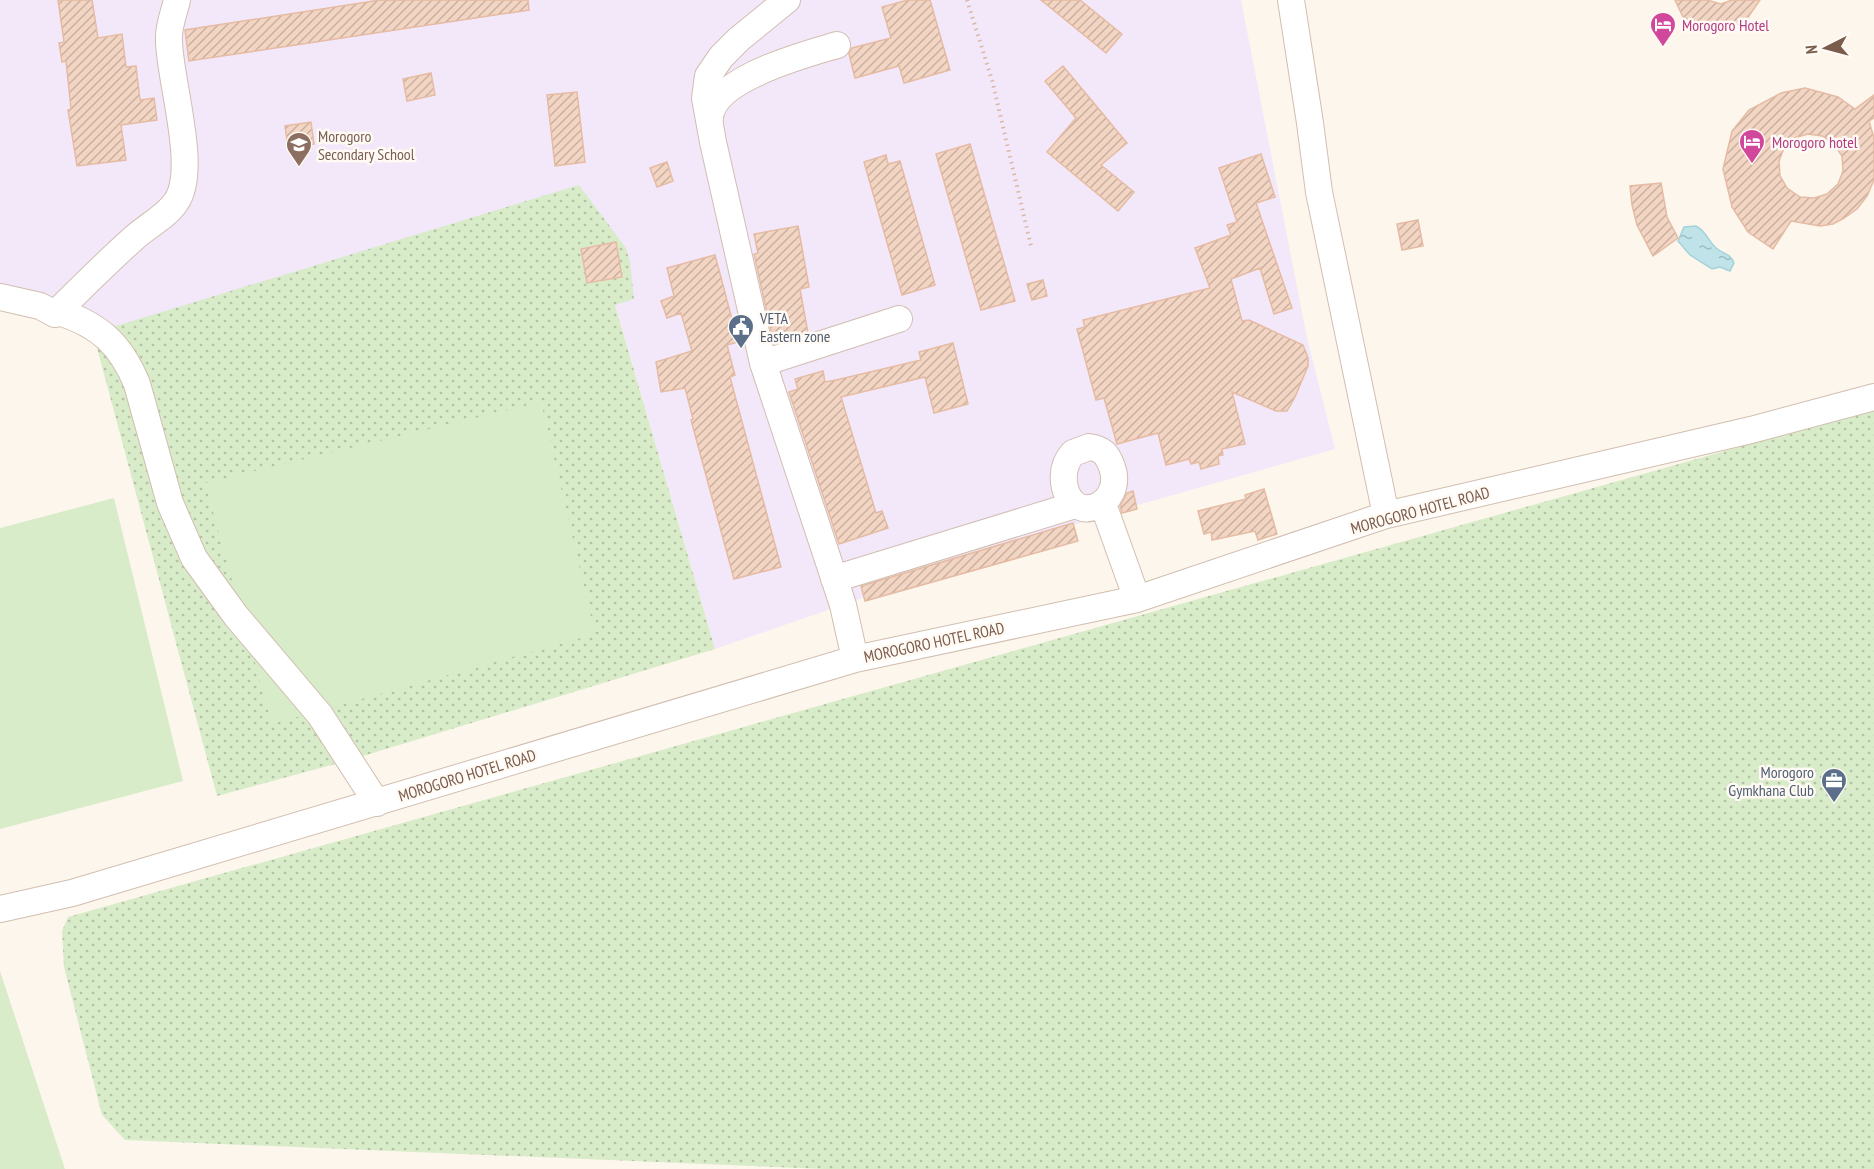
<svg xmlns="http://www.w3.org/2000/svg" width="1874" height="1169" font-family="'PT Sans Narrow',sans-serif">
	<defs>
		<pattern id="grass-dots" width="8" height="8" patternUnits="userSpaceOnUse" patternTransform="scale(1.5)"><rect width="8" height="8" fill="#d8ecc9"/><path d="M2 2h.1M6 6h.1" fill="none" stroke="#b4c2a5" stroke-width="1.8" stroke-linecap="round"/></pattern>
		<pattern id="water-ripples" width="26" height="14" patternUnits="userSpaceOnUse" patternTransform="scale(1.5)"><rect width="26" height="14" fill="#bfe3e8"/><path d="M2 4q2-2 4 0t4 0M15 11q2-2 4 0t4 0" fill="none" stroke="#a0bbbe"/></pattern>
		<pattern id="building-hatch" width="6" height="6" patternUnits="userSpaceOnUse" patternTransform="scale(1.5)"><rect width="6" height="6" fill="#f3d5c3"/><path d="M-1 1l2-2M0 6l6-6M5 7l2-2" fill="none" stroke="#cab0a1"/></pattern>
	</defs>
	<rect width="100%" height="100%" fill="#fdf6ec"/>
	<path fill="#f3e8fa" d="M 0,0 L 1241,0 L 1307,338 L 1335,449 L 1106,514 L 715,649 L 615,304 L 95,333 L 0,291 Z"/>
	<path fill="url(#grass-dots)" d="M 579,185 L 626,248 L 630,262 L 634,299 L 615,305 L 715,649 L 350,760 L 217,796 L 93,333 Z
		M 1874,409 L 1874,1169 L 825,1169 L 125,1140 L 102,1115 L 64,967 L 62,931 L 68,917 Z"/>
	<path fill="#d8ecc9" d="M 541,402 L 595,634 L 272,724 L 205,483 Z
		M 114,498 L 183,781 L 0,829 L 0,528 Z
		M 0,971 L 65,1169 L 0,1169 Z"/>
	<path fill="url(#water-ripples)" stroke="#a5d3da" stroke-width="1.5" d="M 1696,226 C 1708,233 1707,240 1716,248 C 1723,254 1730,253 1734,263 L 1730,271 L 1720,267 L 1712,269 L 1690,255 L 1678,241 L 1684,227 Z"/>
	<path fill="url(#building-hatch)" stroke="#e6bba3" stroke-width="1.5" fill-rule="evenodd" d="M 58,0 L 92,0 L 98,38 L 122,34 L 126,67 L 136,66 L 140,100 L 154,98 L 157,120 L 121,125 L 126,160 L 77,166 L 68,110 L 71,109 L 66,61 L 62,62 L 59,43 L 64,42 Z
		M 380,0 L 528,0 L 529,10 L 189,61 L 185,30 Z
		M 908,0 L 930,0 L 950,70 L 904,83 L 899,66 L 855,78 L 849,54 L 852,48 L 891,38 L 882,7 Z
		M 1041,0 L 1080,0 L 1122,34 L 1106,53 Z
		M 1675,0 L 1707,0 L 1721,4 L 1732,0 L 1760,0 L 1744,23 L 1713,31 L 1683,17 Z
		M 1063,66 L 1127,143 L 1101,165 L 1134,192 L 1118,211 L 1047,152 L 1076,118 L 1045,81 Z
		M 431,73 L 435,95 L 407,101 L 403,79 Z
		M 1805,88 L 1838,97 L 1855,109 L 1874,95 L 1874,118 L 1869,121 L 1874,138 L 1874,180 L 1867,196 L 1857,209 L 1844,218 L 1833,224 L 1820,226 L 1791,221 L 1773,249 L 1748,232 L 1732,207 L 1723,169 L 1732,131 L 1749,110 L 1781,93 ZM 1808,134 L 1822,136 L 1834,144 L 1842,156 L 1843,171 L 1838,184 L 1827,194 L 1814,198 L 1800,197 L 1787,188 L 1780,176 L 1779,161 L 1784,148 L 1794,138 Z
		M 577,92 L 585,162 L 555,166 L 547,95 Z
		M 311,122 L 314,144 L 288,148 L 285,126 Z
		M 970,144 L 1015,301 L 981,310 L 936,154 Z
		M 1261,154 L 1275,197 L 1256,203 L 1292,308 L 1274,314 L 1260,268 L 1231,279 L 1242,321 L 1249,320 L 1303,345 L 1308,358 L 1308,366 L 1295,397 L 1287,411 L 1276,411 L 1232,392 L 1245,444 L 1222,449 L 1223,455 L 1218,456 L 1219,464 L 1201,469 L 1199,462 L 1191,464 L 1189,459 L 1166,465 L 1158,433 L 1117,444 L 1104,398 L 1096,400 L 1077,329 L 1085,327 L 1083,320 L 1210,288 L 1195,248 L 1231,235 L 1227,225 L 1237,222 L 1219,168 Z
		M 886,155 L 888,164 L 900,161 L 935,285 L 902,295 L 864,162 Z
		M 667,162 L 673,181 L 657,187 L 650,168 Z
		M 1661,183 L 1667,217 L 1678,238 L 1653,256 L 1637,225 L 1632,205 L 1630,186 Z
		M 1418,220 L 1423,246 L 1402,250 L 1397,224 Z
		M 798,226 L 809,287 L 800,289 L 808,333 L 774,344 L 754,254 L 758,253 L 754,234 Z
		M 616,242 L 622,277 L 587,283 L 581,249 Z
		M 715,255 L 738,342 L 727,345 L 735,375 L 730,377 L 781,567 L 734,579 L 691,420 L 693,419 L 685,388 L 661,392 L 656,362 L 692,351 L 681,313 L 667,318 L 661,301 L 674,296 L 667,268 Z
		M 1043,280 L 1047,296 L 1032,300 L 1027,284 Z
		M 953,343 L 968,404 L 934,413 L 925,377 L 841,397 L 876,513 L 882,511 L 888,528 L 839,544 L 789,392 L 798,389 L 795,379 L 823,371 L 825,382 L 836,380 L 921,360 L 919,352 Z
		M 1264,489 L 1277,534 L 1258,540 L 1255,531 L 1212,540 L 1211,532 L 1204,534 L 1198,511 L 1246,499 L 1245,495 Z
		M 1133,491 L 1137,509 L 1122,513 L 1120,506 L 1127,493 Z
		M 1073,523 L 1078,541 L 865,601 L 861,586 Z"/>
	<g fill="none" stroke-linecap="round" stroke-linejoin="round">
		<defs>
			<path id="minor" d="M 787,0 L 739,39 L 721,57 L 708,76 L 705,98 L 713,142 L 763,363 L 843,605 L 855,659
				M 1291,0 L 1310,123 L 1319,192 L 1386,515
				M 710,124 C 704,80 807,54 837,45
				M 0,297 L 40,306 L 55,314 L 59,312 C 100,325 121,345 137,384 L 170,503 L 194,558 L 236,616 L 320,715 L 377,803
				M 55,314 C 81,288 107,262 134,238 C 147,226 166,217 176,202 C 199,170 169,79 169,40 C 168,27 174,13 177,0
				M 763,363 L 899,319
				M 1089,447 C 1103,449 1107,454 1112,467 C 1125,504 1075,527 1065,488 C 1062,475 1064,463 1073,453 Z
				M 1103,504 L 1137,599
				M 834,579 L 1075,505
				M 0,909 L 72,893 L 855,659 L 1137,599 L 1386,515 L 1751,430 L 1874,397"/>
		</defs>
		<use href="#minor" stroke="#d1beb0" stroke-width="28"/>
		<path stroke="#d9b8a5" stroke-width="4" stroke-dasharray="1.5 4.5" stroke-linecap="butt" d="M 967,0 L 992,80 L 1031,246"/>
		<use href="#minor" stroke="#fff" stroke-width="26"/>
	</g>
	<defs>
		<symbol id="hotel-pin" viewBox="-11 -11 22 30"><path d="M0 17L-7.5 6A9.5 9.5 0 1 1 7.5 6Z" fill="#d1479c" stroke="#fffaf3"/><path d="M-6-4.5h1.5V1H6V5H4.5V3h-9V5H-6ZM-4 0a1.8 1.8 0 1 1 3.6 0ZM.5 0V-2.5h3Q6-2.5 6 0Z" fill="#fff"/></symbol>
		<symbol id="school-pin" viewBox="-11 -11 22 30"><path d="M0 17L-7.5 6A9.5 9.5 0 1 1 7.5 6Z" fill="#8d6e63" stroke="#fffaf3"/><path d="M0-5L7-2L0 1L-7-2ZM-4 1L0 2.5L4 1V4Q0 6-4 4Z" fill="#fff"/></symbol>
		<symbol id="civic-pin" viewBox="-11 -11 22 30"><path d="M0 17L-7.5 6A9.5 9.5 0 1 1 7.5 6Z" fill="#5c6f8a" stroke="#fffaf3"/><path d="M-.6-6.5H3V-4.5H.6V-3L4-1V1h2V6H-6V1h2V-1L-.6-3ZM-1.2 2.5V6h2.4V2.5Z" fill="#fff"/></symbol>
		<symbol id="office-pin" viewBox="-11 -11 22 30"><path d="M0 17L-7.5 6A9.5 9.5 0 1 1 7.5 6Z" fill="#5c6f8a" stroke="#fffaf3"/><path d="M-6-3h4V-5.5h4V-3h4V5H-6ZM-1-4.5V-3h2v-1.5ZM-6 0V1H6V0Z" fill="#fff"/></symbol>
	</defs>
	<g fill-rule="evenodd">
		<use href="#hotel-pin" x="1648" y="10" width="30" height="40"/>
		<use href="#hotel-pin" x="1737" y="127" width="30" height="40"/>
		<use href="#school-pin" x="284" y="130" width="30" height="40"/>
		<use href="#civic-pin" x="726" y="312" width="30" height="40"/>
		<use href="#office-pin" x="1819" y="766" width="30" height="40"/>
	</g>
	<g text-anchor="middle" stroke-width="5" stroke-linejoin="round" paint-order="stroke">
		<g font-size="16" fill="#b23c85" stroke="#fffaf3" text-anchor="start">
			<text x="1682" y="31">Morogoro Hotel</text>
			<text x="1772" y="148">Morogoro hotel</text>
		</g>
		<g font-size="16" fill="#785e54" stroke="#fffaf3" text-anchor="start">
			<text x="318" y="142">Morogoro<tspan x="318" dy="18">Secondary School</tspan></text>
		</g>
		<g font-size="16" fill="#4e5e75" stroke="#fffaf3" text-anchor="start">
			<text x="760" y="324">VETA<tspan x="760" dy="18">Eastern zone</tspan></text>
			<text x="1814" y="778" text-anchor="end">Morogoro<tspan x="1814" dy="18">Gymkhana Club</tspan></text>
		</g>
		<g font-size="16" fill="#7a5c4d" stroke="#fffaf3">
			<text transform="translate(1420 510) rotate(-15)" y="6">MOROGORO HOTEL ROAD</text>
			<text transform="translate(934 642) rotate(-12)" y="6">MOROGORO HOTEL ROAD</text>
			<text transform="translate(467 775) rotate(-17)" y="6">MOROGORO HOTEL ROAD</text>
		</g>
	</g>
	<g transform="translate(1826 48) rotate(264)" stroke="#fffaf3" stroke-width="4.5" paint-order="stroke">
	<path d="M0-4.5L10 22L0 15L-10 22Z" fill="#7a5c4d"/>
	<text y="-9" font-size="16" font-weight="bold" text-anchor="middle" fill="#7a5c4d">N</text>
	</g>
</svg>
